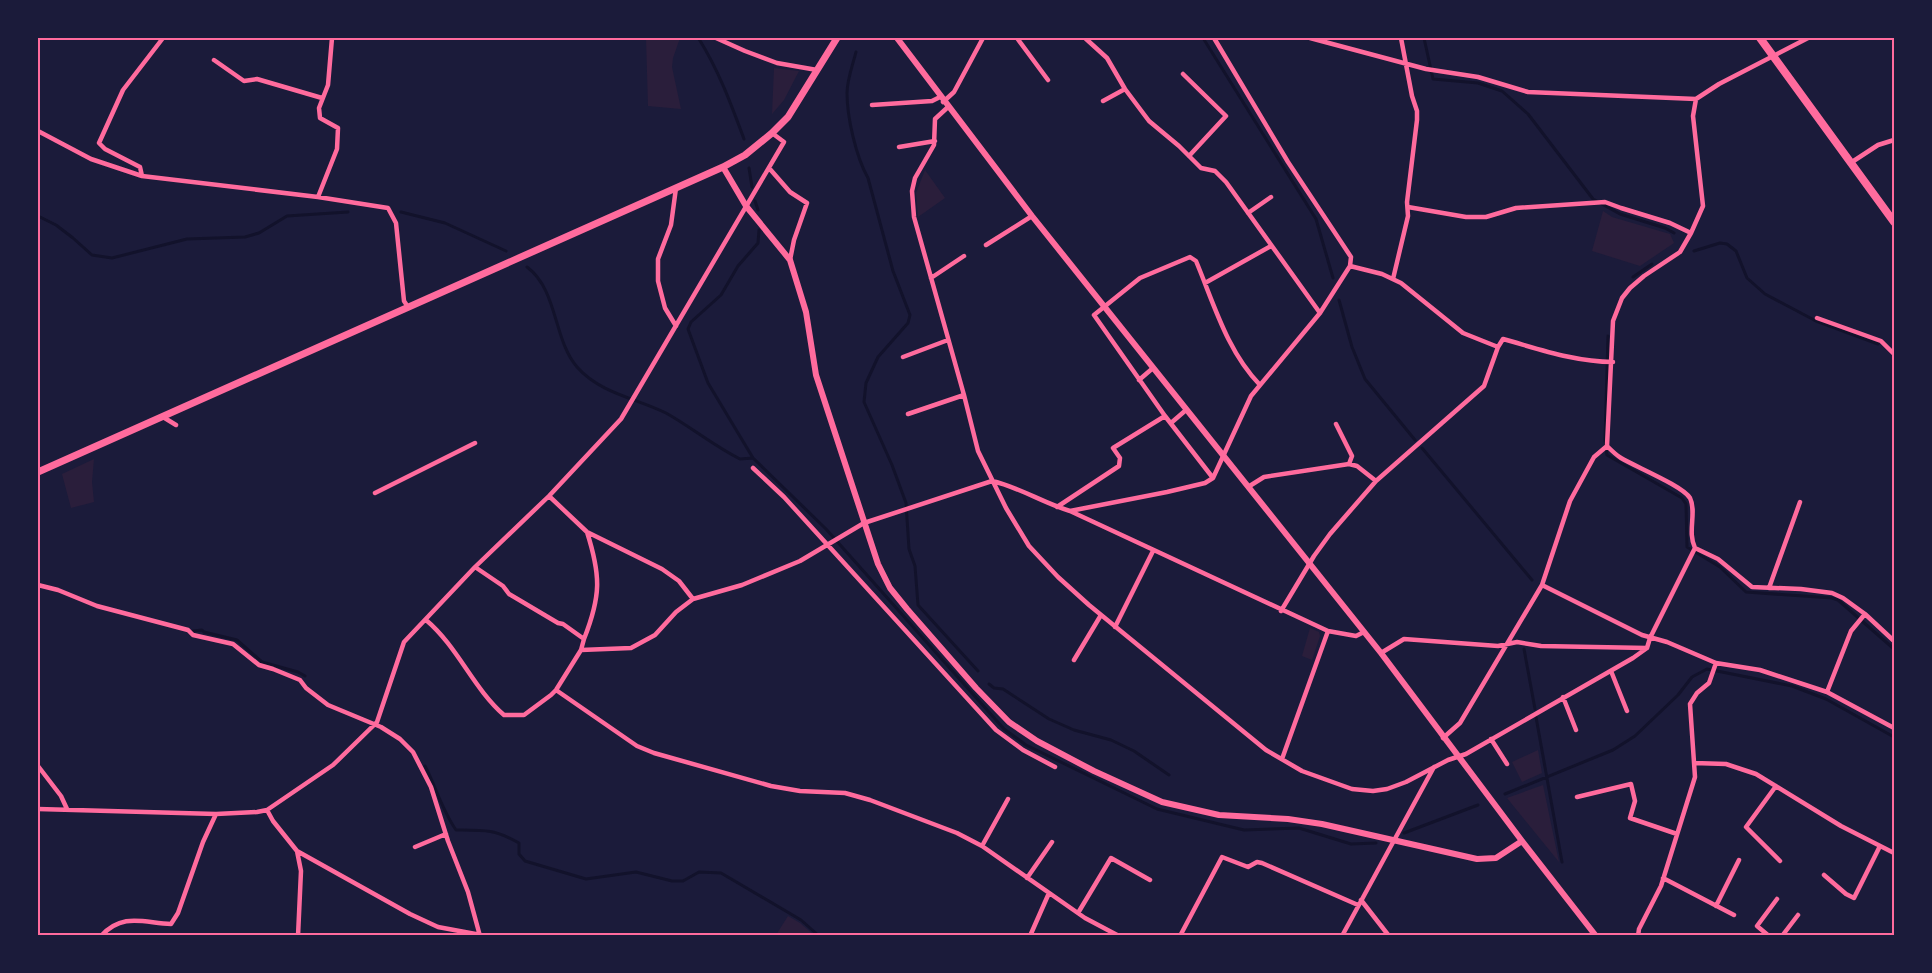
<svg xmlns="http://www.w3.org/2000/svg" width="1932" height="973" font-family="'Golos Text',sans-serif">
	<rect width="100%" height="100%" fill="#1b1b3a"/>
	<path fill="#2a1e3b" d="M 646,38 L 680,38 L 673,58 L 672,67 L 681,109 L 648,106 Z
		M 774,68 L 799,71 L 784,100 L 772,114 Z
		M 925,170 L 945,198 L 918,217 L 916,193 Z
		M 1603,211 L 1612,217 L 1670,234 L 1674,243 L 1640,266 L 1592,251 Z
		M 94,459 L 92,482 L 94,502 L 71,508 L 62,474 Z
		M 1310,628 L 1319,632 L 1320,636 L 1312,660 L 1302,656 Z
		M 1538,750 L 1542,773 L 1522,782 L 1512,762 Z
		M 1543,785 L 1559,862 L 1507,798 Z
		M 788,916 L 800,923 L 814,935 L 776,935 Z"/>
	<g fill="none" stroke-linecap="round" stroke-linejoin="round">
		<path stroke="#12122b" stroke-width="3" d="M 1203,38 L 1316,219 L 1333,278
			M 1424,38 L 1433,79 L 1478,83 L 1502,91 L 1528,114 L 1593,199 L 1620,214 L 1665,228 L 1674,233
			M 699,39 C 719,71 731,104 744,139
			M 856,52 C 853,64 847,80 847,93 C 847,117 856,157 868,178 L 893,271 L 910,315 L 908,323 L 878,357 L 866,383 L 864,402 L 892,465 L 906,503 L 909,549 L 915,566 L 918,605 L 978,671
			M 749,168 L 752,187
			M 755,201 L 758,210
			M 401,212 L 445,223 L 506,251
			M 38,216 L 56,225 L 73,238 L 92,255 L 112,258 L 187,239 L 245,237 L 259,233 L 287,216 L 348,212
			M 759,230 L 758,243 L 738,266 L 721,295 L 691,322 L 688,329 L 708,383 L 753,458 L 826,529 L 1004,729 L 1026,745 L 1157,809 L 1244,830 L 1299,828 L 1351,844 L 1376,843
			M 1694,251 L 1720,243 L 1727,244 L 1736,251 L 1747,278 L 1765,294 L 1816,321 L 1878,344
			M 527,267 C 558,290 553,339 577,367 C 601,394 636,398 666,413 C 691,427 714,446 740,459 L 753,458
			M 1633,277 L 1652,264
			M 1339,300 L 1352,347 L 1365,379 L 1415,440
			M 1608,336 L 1605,440 L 1607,455 L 1682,498 L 1686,504 L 1687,547 L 1720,567 L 1746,592 L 1832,598 L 1838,600 L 1894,649
			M 1422,448 L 1532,580
			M 193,631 L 202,630 L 204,632 L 237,640 L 262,662 L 298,672 L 305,676
			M 1524,649 L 1535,709
			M 989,684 L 994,688 L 1003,689 L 1049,719 L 1074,730 L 1111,740 L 1134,751 L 1169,775
			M 1536,717 L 1562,862
			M 425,766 C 436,787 442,810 456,830 C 484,830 494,829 519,843 L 519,854 L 525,861 L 586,879 L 636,872 L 672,881 L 683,881 L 699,872 L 721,873 L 801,920 L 819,936
			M 1505,794 L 1613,750 L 1635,736 L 1678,695 L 1692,677 L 1707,669 L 1792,686 L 1826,699 L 1894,737
			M 1404,833 L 1478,805"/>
		<path stroke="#ff6b9d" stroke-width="4.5" d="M 716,38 L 745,51 L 777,63 L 817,70
			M 1017,38 L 1048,80
			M 1085,38 L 1107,58 L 1125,89 L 1149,121 L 1179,146 L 1201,168 L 1215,171 L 1226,182 L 1320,313
			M 1310,38 L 1426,69 L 1478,77 L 1528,92 L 1696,99 L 1719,84 L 1808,38
			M 214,60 L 244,81 L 257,79 L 322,98
			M 1183,74 L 1226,116 L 1189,156
			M 1103,101 L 1125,89
			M 943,102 L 954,92 L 983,38
			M 872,105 L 932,101 L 940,97
			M 948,107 L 935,119 L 934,145 L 915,178 L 912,191 L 914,217 L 964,395 L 978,451 L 1006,508 L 1029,546 L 1058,577 L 1089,605 L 1266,750 L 1302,771 L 1352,789 L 1373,791 L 1387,789 L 1406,782 L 1448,760 L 1466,754 L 1633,658 L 1647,648 L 1650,638 L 1695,548
			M 38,131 L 91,159 L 142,176 L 318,197 L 388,208 L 396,223 L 404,301 L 408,307
			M 899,147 L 935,141
			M 1852,162 L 1878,145 L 1894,140
			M 769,168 L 790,192 L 807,203 L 794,240 L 790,260
			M 142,176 L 140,167 L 105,149 L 99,143 L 123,90 L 163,38
			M 676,188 L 671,225 L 658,259 L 658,281 L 665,308 L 676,326
			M 318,197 L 337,149 L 338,128 L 320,118 L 319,108 L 328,85 L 332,38
			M 1408,207 L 1466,217 L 1486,217 L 1516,208 L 1605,202 L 1621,208 L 1670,223 L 1691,233
			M 1248,213 L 1271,197
			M 986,245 L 1032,216
			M 1350,266 L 1382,274 L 1401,283 L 1463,333 L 1498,347 L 1503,339 C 1539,349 1575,362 1613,362
			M 931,278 L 964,256
			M 1393,279 L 1408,216 L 1407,202 L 1417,120 L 1417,111 L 1412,96 L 1401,38
			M 1205,283 L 1271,246
			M 1817,318 L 1881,341 L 1894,354
			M 903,357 L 948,340
			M 1139,380 L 1153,368
			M 908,414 L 964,395
			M 163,417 L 176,425
			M 1171,423 L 1186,410
			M 1336,424 L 1352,456 L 1349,464
			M 1607,446 C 1612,451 1616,455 1621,458 C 1636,467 1683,486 1690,498 C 1697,512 1687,532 1695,548 L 1718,559 L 1752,587 L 1801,589 L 1832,593 L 1843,598 L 1865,614 L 1894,641
			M 753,468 L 784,497 L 996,730 L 1023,750 L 1055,767
			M 1213,478 L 1165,416 L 1094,315 L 1140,278 L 1190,257 L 1196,261 C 1214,304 1227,351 1260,385
			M 1248,487 L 1264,477 L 1349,464 L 1357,466 L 1376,481 L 1484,386 L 1498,347
			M 375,493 L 475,443
			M 549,496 L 587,532 L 662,569 L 679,581 L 693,599
			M 1057,507 L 1119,466 L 1120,458 L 1113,448 L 1165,416
			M 1070,511 L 1167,492 L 1205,483 L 1213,478 L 1251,396 L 1320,313 L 1350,266 L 1351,257 L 1288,162 L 1214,38
			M 475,567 L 503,586 L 509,594 L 558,623 L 563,624 L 584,639 L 581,650
			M 38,585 L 58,590 L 97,606 L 188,630 L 193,635 L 233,644 L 259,665 L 273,669 L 300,680 L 306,688 L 328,705 L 381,727 L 400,739 L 413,752 L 431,787 L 448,841 L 468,892 L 480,936
			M 1542,585 L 1642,635 L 1667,642 L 1716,663 L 1709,683 L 1697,693 L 1690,704 L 1695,777 L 1661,886 L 1639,929 L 1638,936
			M 1769,588 L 1800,502
			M 1281,611 L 1314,556 L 1330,534 L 1376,481
			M 426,620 C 458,647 473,688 504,715 L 524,715 L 551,695 L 556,690 L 581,650 L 631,648 L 655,635 L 676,612 L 693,599 L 742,585 L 800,561 L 864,523 L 992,481 C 1019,487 1043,503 1070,511 L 1328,631 L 1356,636 L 1364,632
			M 1115,627 L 1153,551
			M 584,639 C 601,596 601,576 587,532
			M 1381,653 L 1404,639 L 1498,646 L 1517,642 L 1541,646 L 1647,648
			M 1074,660 L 1101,615
			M 1716,663 L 1760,670 L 1827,692 L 1851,631 L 1865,614
			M 1611,671 L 1627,711
			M 556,690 L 637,746 L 654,753 L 771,786 L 800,791 L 845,793 L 870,800 L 957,833 L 982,846 L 1085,918 L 1119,936
			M 1827,692 L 1894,728
			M 1563,697 L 1576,730
			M 1443,738 L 1460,723 L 1542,585 L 1570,501 L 1594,457 L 1607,446 L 1613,321 L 1622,298 L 1630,288 L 1644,276 L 1680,252 L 1691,233 L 1703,206 L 1693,116 L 1696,99
			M 1491,739 L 1507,764
			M 1282,759 L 1328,631
			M 1694,763 L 1726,764 L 1756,774 L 1841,826 L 1894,853
			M 38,766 L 61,796 L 67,809
			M 1776,786 L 1746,827 L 1780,861
			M 1577,797 L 1631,784 L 1635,801 L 1630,818 L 1677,834
			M 38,809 L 216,814 L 257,812 L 267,810 L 333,765 L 374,725 L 377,722 L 404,642 L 475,567 L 549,496 L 621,419 L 784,142 L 772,133
			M 267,810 L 273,821 L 297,851 L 410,914 L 438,927 L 481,935
			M 982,846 L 1008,799
			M 415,847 L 446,834
			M 297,851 L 301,871 L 298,936
			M 1824,875 L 1846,894 L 1854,898 L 1880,846
			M 1027,878 L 1052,842
			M 1663,878 L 1734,915
			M 1361,900 L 1389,936
			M 1716,906 L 1739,860
			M 1078,913 L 1111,858 L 1150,880
			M 101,936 C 123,912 144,923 171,924 L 178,913 L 203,842 L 216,814
			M 1030,936 L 1049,893
			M 1180,936 L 1222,857 L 1248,867 L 1257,862 L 1262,863 L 1358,905
			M 1342,936 L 1434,767
			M 1769,936 L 1757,926 L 1777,899
			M 1782,936 L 1798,915"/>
		<path stroke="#ff6b9d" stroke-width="6" d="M 897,38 L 1032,216 L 1381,653 L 1522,841 L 1596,936
			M 723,167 L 746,206 L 790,260 L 806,312 L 816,375 L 878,564 L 890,588 L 907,609 L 976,688 L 1009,722 L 1037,741 L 1094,771 L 1162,802 L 1219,815 L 1288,819 L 1322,824 L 1477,859 L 1496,858 L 1522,841"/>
		<path stroke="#ff6b9d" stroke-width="7" d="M 38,472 L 723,167 L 745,155 L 772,133 L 788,117 L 837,38"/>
		<path stroke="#ff6b9d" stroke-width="8" d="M 1760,38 L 1894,222"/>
	</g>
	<rect width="1932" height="973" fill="none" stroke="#1b1b3a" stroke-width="78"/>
	<rect x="39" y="39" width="1854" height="895" fill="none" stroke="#ff6b9d" stroke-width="2"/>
</svg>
